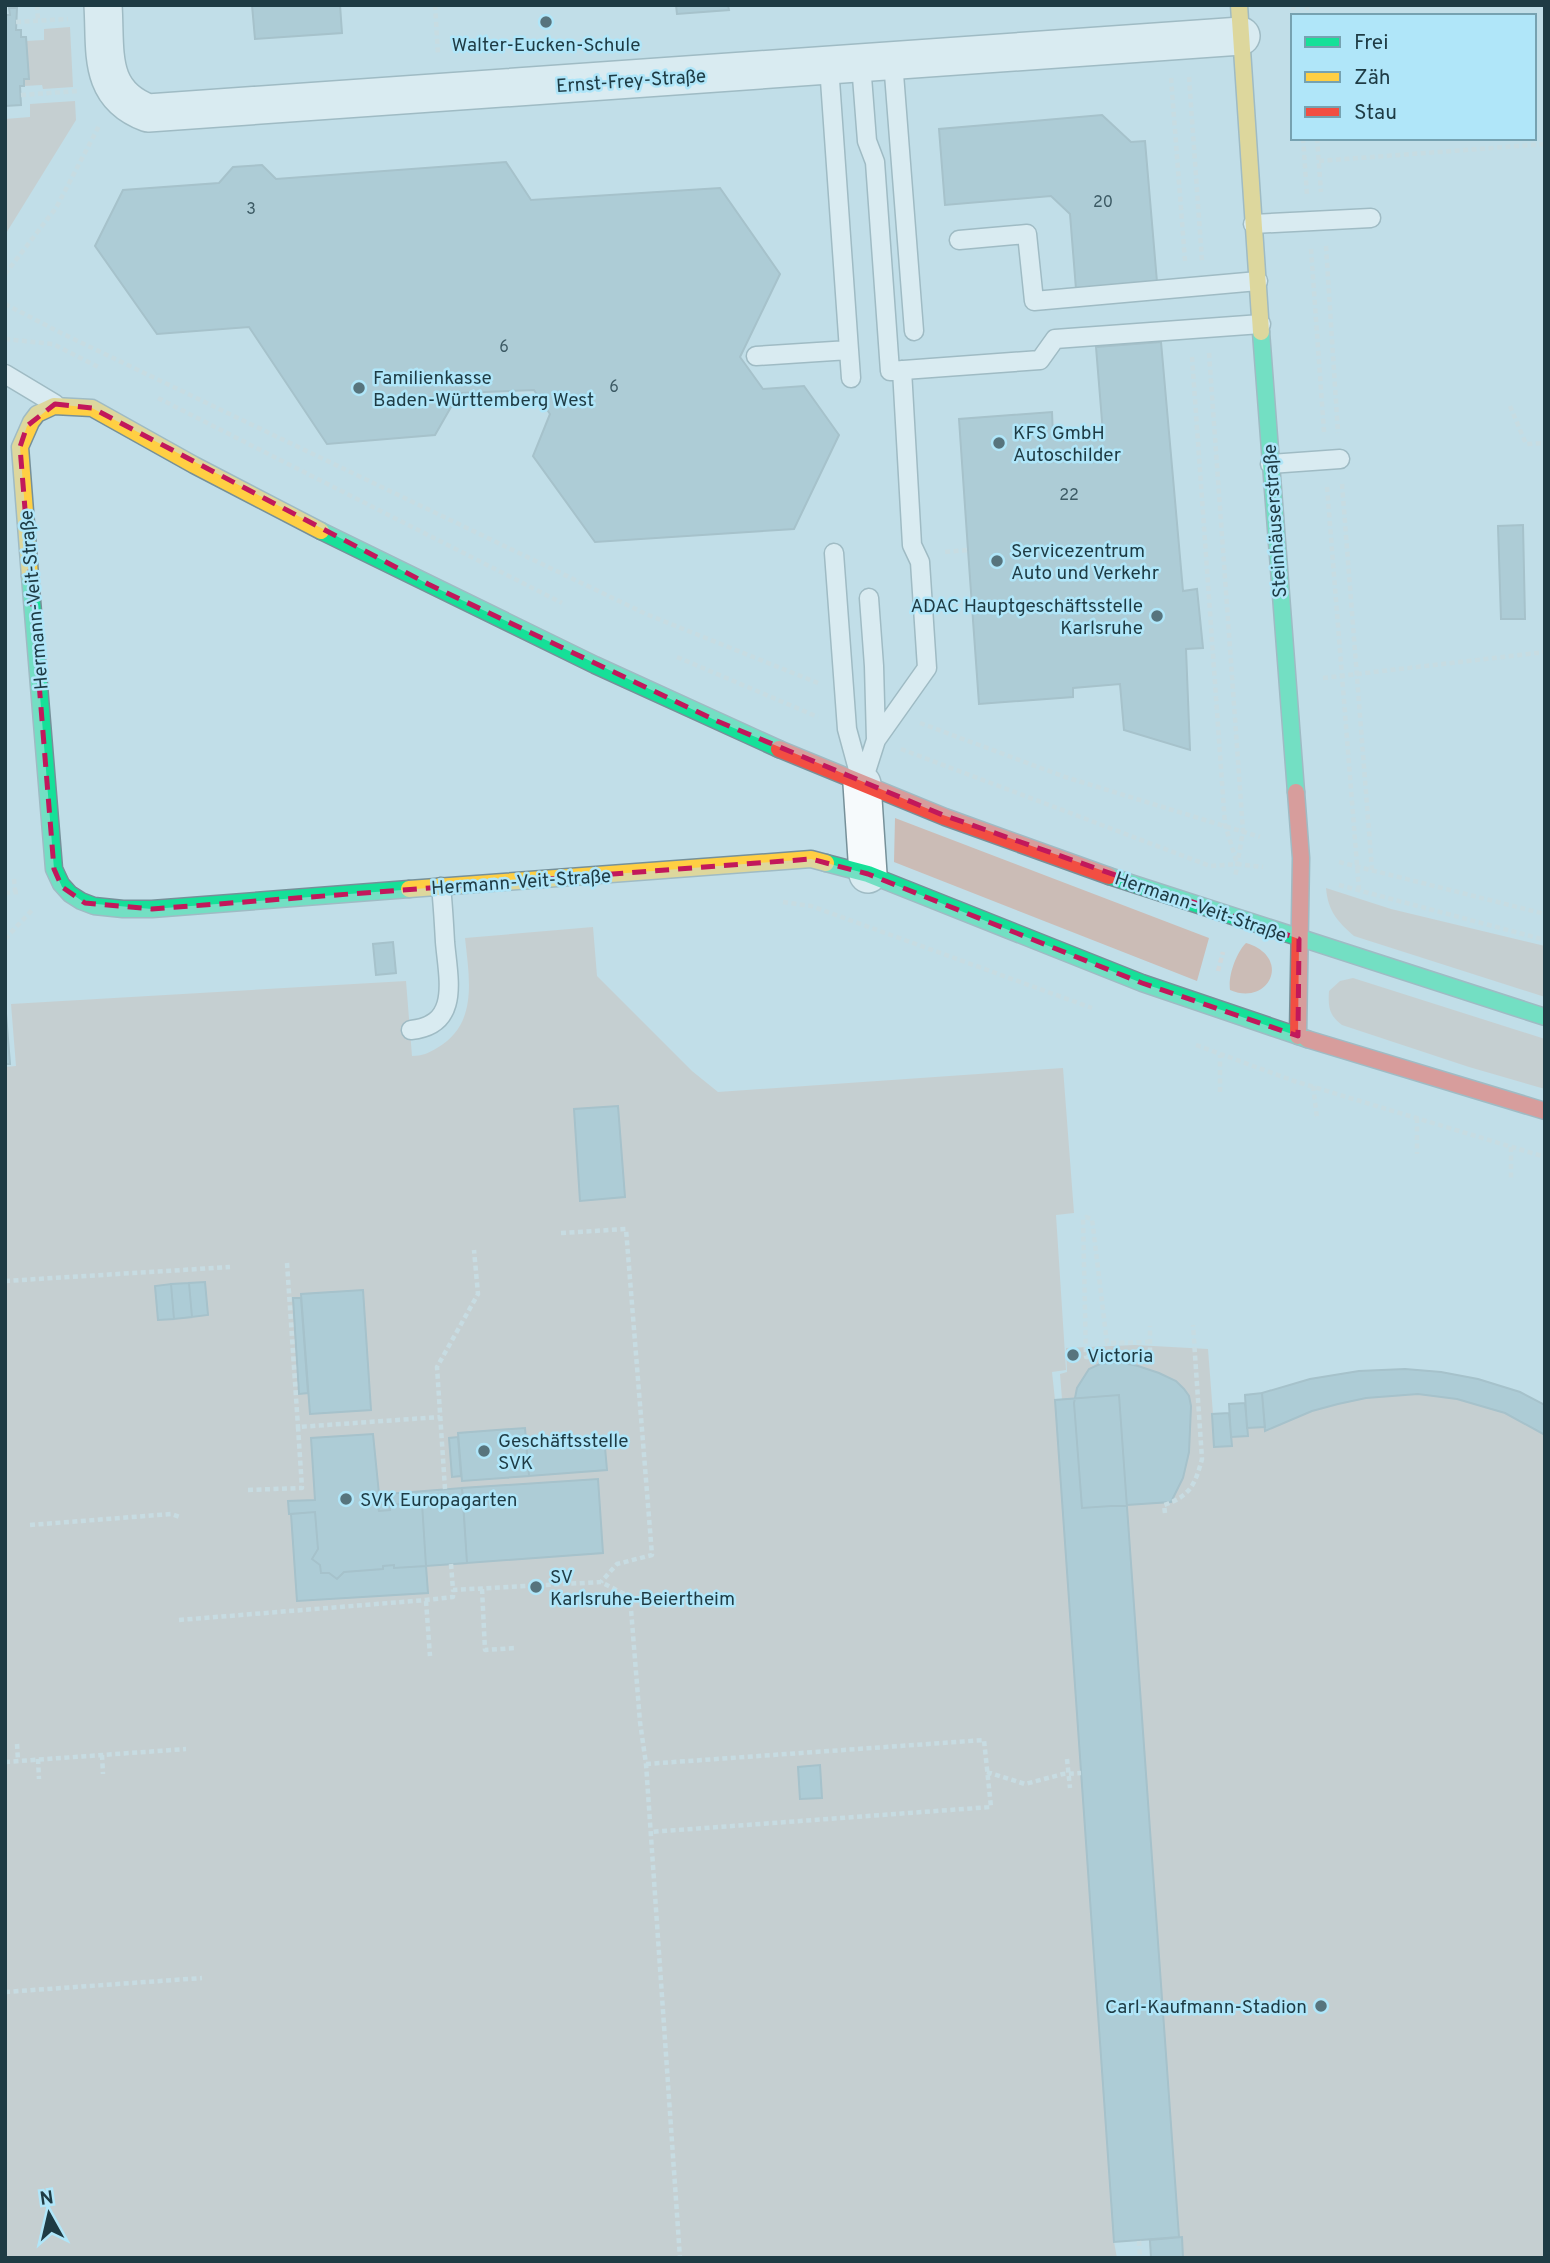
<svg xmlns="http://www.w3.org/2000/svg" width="1550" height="2263" font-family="Overpass,sans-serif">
	<rect width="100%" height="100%" fill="#c1dee8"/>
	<path fill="#cbbcb6" d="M 70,27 L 73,87 L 43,89 L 42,85 L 24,86 L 24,79 L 29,79 L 26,41 L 44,40 L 44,29 Z
		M 75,101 L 76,120 L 5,235 L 5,119 L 30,117 L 30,104 Z
		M 895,818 L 1209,938 L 1197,981 L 894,862 Z
		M 1326,888 L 1391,909 L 1545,946 L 1545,997 L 1354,936 C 1337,921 1328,911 1326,888 Z
		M 593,927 L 597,976 L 692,1071 L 718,1092 L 1063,1068 L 1074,1213 L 1056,1215 L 1066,1370 L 1052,1372 L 1055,1400 L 1062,1399 L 1060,1374 L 1067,1372 L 1066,1348 L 1135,1345 L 1208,1349 L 1213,1414 L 1229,1413 L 1229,1404 L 1245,1403 L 1245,1395 L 1262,1393 L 1310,1379 L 1545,1405 L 1545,2258 L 1151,2258 L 1149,2240 L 1114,2242 L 1117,2258 L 5,2258 L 5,1067 L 16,1066 L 11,1004 L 406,981 L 412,1056 C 422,1056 429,1053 437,1048 C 479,1024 469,977 465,938 Z
		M 1246,943 C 1293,957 1269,1007 1230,990 C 1228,976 1236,953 1246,943 Z
		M 1353,978 L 1545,1039 L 1545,1089 L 1469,1067 L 1342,1025 C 1329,1015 1328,1007 1329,991 L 1340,981 Z"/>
	<path fill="#95b7c2" stroke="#859fa8" stroke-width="2" d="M 252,5 L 340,5 L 342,33 L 255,39 Z
		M 676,5 L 728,5 L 729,10 L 677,14 Z
		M 9,8 L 17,8 L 16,30 L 21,30 L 21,37 L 26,37 L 29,79 L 24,79 L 24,86 L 20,86 L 21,105 L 5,106 L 5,15 L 10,15 Z
		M 1102,115 L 1131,142 L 1145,141 L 1157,282 L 1076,289 L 1070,214 L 1051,196 L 945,205 L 939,129 Z
		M 506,162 L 531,200 L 720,188 L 780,274 L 740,357 L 763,389 L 804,386 L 839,435 L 794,529 L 595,542 L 533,456 L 550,414 L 534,390 L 459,393 L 435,435 L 327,444 L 249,327 L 157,334 L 95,246 L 123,190 L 219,183 L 233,167 L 262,165 L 276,179 Z
		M 1161,342 L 1183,591 L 1197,589 L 1203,648 L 1186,649 L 1190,750 L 1124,730 L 1120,684 L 1073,688 L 1073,697 L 979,704 L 968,550 L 959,419 L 1052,412 L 1053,437 L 1103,433 L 1096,347 Z
		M 1523,525 L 1525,619 L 1501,619 L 1498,526 Z
		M 393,942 L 396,973 L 376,975 L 373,944 Z
		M 5,1001 L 10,1064 L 5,1064 Z
		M 618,1106 L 625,1197 L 580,1201 L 574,1109 Z
		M 205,1282 L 208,1315 L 192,1317 L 189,1283 Z
		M 189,1283 L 192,1317 L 174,1319 L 171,1284 Z
		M 171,1284 L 174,1319 L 158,1320 L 155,1286 Z
		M 363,1290 L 371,1410 L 310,1414 L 301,1294 Z
		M 293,1298 L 301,1298 L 308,1393 L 299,1394 Z
		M 1118,1362 L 1138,1366 L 1159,1373 L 1176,1381 L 1184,1389 L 1189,1396 L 1191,1406 L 1189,1452 L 1183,1478 L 1171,1502 L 1082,1508 L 1074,1403 L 1077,1388 L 1089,1369 L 1100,1364 Z
		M 1405,1369 L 1441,1372 L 1478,1379 L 1520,1392 L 1545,1405 L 1545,1435 L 1505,1413 L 1457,1399 L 1418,1394 L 1366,1398 L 1338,1404 L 1312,1411 L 1265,1431 L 1262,1393 L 1310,1379 L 1359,1371 Z
		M 1262,1393 L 1265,1427 L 1247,1428 L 1245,1395 Z
		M 1119,1395 L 1179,2237 L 1114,2242 L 1055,1400 Z
		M 1245,1403 L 1248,1436 L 1231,1437 L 1229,1404 Z
		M 1229,1413 L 1232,1446 L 1214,1447 L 1212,1414 Z
		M 525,1428 L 529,1476 L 462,1481 L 458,1433 Z
		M 373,1434 L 379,1494 L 374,1495 L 375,1507 L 378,1507 L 379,1511 L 390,1510 L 389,1505 L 422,1503 L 426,1566 L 394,1568 L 394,1565 L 383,1566 L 383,1569 L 344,1572 L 337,1579 L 329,1573 L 321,1573 L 320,1565 L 312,1559 L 318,1549 L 315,1512 L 289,1514 L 288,1501 L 315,1500 L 311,1438 Z
		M 604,1436 L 607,1470 L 529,1476 L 526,1442 Z
		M 458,1437 L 461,1476 L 452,1477 L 449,1438 Z
		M 598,1479 L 603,1553 L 467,1563 L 462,1488 Z
		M 462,1488 L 463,1500 L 389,1505 L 390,1510 L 379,1511 L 378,1507 L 375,1507 L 374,1495 Z
		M 463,1500 L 467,1563 L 426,1566 L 422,1503 Z
		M 315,1512 L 318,1549 L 312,1559 L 320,1565 L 321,1573 L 329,1573 L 337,1579 L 344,1572 L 383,1569 L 383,1566 L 394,1565 L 394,1568 L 426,1566 L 428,1593 L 297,1601 L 291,1514 Z
		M 820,1765 L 822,1798 L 800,1799 L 798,1767 Z
		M 1182,2237 L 1183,2258 L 1151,2258 L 1150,2240 Z"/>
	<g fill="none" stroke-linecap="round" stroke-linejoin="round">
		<defs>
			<path id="lane" d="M 893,61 L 914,331
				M 861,64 L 867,141 L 875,162 L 890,371 L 1040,360 L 1055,339 L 1261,324
				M 1253,224 L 1371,218
				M 959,240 L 1027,234 L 1034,301 L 1258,281
				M 849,350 L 851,378
				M 756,356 L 849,350 L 829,66
				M 5,374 L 55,404
				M 1270,464 L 1340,459
				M 834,553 L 847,729 L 862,784
				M 876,740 L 927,668 L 920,562 L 912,545 L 902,370
				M 862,784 L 876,740 L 874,666 L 869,598
				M 411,1030 C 461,1025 448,978 445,942 C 444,924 443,905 441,887"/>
			<path id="street" d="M 103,5 C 106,51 97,94 148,113 L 1241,36
				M 862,784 L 868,874"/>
			<path id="fast" d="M 1261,332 L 1296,792
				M 321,531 L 595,665 L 779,749
				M 30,576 L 54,869 L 61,884 L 70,894 L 81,901 L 94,906 L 123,909 L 152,909 L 409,889
				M 826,863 L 868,874 L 1142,983 L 1307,1039
				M 1109,876 L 1545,1017"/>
			<path id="slow" d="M 1239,5 L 1261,332
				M 30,576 L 20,447 L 31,422 L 37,414 L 54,406 L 92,408 L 194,465 L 321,531
				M 409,889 L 811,859 L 826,863"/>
			<path id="jam" d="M 779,749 L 945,817 L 1109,876
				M 1296,792 L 1301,858 L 1298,1036
				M 1307,1039 L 1545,1111"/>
		</defs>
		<use href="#lane" stroke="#769099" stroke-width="21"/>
		<use href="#street" stroke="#769099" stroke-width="40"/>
		<use href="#fast" stroke="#769099" stroke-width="19"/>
		<use href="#slow" stroke="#769099" stroke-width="19"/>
		<use href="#jam" stroke="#769099" stroke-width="19"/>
		<path stroke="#cfd9dc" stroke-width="4.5" stroke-dasharray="5 3.5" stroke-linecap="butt" d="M 37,5 L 38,21
			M 435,5 L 438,55
			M 1293,5 L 1294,16
			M 1307,5 L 1307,16
			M 16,22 L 68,19
			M 1189,77 L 1202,261
			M 1171,78 L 1185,261
			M 21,95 L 78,91
			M 1303,138 L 1307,195
			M 1317,138 L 1321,192
			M 1319,161 L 1545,144
			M 1326,246 L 1338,433
			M 1311,249 L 1324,432
			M 5,274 L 56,208 L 100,124
			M 5,304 L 61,333 L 646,614 L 818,683
			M 5,339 L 53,344 L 100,368
			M 1209,353 L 1243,831 L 1235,878
			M 1192,357 L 1225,825 L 1237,863
			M 158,398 L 562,603
			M 1510,406 L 1526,444 L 1545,443
			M 1342,484 L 1372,870
			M 1327,487 L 1359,890
			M 945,552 L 968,550
			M 677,657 L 818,717
			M 1323,678 L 1545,652
			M 920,723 L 1065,777 L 1260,837
			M 901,749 L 1210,866 L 1237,864 L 1263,867
			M 1339,862 L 1545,914
			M 14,879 L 15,892
			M 1339,885 L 1545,940
			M 5,893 L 18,892
			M 783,902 L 811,906 L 1092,1008
			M 5,939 L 33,909
			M 1218,971 L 1223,952
			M 1196,1045 L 1294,1081 L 1545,1157
			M 1313,1086 L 1317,1118
			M 1220,1092 L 1220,1055
			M 1417,1118 L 1417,1154
			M 1511,1147 L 1511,1179
			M 561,1233 L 626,1229 L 652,1555 L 617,1564 L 601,1582
			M 287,1263 L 298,1427
			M 5,1281 L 230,1267
			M 1150,1342 L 1107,1343 L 1092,1219 L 1086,1217 L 1083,1219 L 1086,1357 L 1150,1355 L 1150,1326
			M 445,1489 L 437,1367 L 478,1294 L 474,1250
			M 248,1490 L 302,1488 L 298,1427 L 440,1417
			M 1165,1513 L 1164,1505 C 1190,1496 1195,1485 1202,1459 L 1193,1325
			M 30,1525 L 171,1514 L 180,1517
			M 451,1564 L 453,1590 L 601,1582 L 630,1597 L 640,1722 L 646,1764 L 680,2258
			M 482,1589 L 485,1650 L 515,1648
			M 426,1601 L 430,1656
			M 179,1620 L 426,1600 L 453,1597 L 453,1590
			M 17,1744 L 18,1761
			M 102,1755 L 103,1774
			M 38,1759 L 39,1779
			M 1067,1759 L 1070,1788
			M 5,1762 L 186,1749
			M 646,1764 L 984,1740 L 991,1807 L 650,1832
			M 987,1772 L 1025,1784 L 1063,1774 L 1081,1773
			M 5,1992 L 202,1978
			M 1139,2241 L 1140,2258"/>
		<use href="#lane" stroke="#f6fafc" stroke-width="18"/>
		<use href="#street" stroke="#f6fafc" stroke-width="37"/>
		<use href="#fast" stroke="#16e098" stroke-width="16"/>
		<use href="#slow" stroke="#ffcf43" stroke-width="16"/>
		<use href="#jam" stroke="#f24e42" stroke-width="16"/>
	</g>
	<path d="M0 0H1550V2263H0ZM 55,404 L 92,408 L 428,584 L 717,721 L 943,815 L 1299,939 L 1298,1036 L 1142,983 L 868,874 L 811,859 L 152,909 L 85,903 L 62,887 L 54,869 L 20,447 L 27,426 Z" fill="#c1dee8" fill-opacity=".55" fill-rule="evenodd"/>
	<path fill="none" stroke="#c2185b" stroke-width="5" stroke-dasharray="14 9" stroke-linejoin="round" d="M 55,404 L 92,408 L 428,584 L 717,721 L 943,815 L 1299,939 L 1298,1036 L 1142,983 L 868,874 L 811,859 L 152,909 L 85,903 L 62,887 L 54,869 L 20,447 L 27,426 Z"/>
	<g fill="#57747d" stroke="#b0e6f9" stroke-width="2.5">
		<circle cx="546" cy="22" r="7"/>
		<circle cx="359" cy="388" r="7"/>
		<circle cx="999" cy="443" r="7"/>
		<circle cx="997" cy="561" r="7"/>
		<circle cx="1157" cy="616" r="7"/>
		<circle cx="1073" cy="1355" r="7"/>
		<circle cx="484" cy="1451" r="7"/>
		<circle cx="346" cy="1499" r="7"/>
		<circle cx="536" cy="1587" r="7"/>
		<circle cx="1321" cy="2006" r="7"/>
	</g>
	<g text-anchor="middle" stroke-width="5" stroke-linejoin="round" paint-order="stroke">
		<g font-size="16" fill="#3c5a64">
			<text x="1103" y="207">20</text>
			<text x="251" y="214">3</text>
			<text x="504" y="352">6</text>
			<text x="614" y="392">6</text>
			<text x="1069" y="500">22</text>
		</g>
		<g font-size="19" fill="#1e3b44" stroke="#b0e6f9" text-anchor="start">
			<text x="546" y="51" text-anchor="middle">Walter-Eucken-Schule</text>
			<text x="373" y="384">Familienkasse<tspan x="373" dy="22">Baden-Württemberg West</tspan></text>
			<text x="1013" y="439">KFS GmbH<tspan x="1013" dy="22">Autoschilder</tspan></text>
			<text x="1011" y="557">Servicezentrum<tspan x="1011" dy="22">Auto und Verkehr</tspan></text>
			<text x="1143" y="612" text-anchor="end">ADAC Hauptgeschäftsstelle<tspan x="1143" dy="22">Karlsruhe</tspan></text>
			<text x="1087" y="1362">Victoria</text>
			<text x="498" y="1447">Geschäftsstelle<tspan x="498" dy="22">SVK</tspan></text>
			<text x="360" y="1506">SVK Europagarten</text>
			<text x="550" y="1583">SV<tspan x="550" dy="22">Karlsruhe-Beiertheim</tspan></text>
			<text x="1307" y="2013" text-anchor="end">Carl-Kaufmann-Stadion</text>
		</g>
		<g font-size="19" fill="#1e3b44" stroke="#b0e6f9">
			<text transform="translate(631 80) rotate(-4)" y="7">Ernst-Frey-Straße</text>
			<text transform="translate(1274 521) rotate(-94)" y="7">Steinhäuserstraße</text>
			<text transform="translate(33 600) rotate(-95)" y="7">Hermann-Veit-Straße</text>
			<text transform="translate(521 881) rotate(-4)" y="7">Hermann-Veit-Straße</text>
			<text transform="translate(1201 906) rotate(19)" y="7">Hermann-Veit-Straße</text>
		</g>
	</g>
	<rect width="1550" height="2263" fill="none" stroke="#1e3b44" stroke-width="14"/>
	<rect x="1291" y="14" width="245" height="126" fill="#b0e6f9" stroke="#76a2b1" stroke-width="2"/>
	<rect x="1305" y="37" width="35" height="10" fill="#16e098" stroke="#76a2b1" stroke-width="2"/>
	<text x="1354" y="49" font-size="21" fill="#1e3b44">Frei</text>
	<rect x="1305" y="72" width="35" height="10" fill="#ffcf43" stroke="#76a2b1" stroke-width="2"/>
	<text x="1354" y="84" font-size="21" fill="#1e3b44">Zäh</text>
	<rect x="1305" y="107" width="35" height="10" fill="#f24e42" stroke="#76a2b1" stroke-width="2"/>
	<text x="1354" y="119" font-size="21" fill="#1e3b44">Stau</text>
	<g transform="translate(49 2214) rotate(352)" stroke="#b0e6f9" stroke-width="5" paint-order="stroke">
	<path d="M0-5L12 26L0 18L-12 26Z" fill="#1e3b44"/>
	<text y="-10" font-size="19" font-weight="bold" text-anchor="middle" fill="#1e3b44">N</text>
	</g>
</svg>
